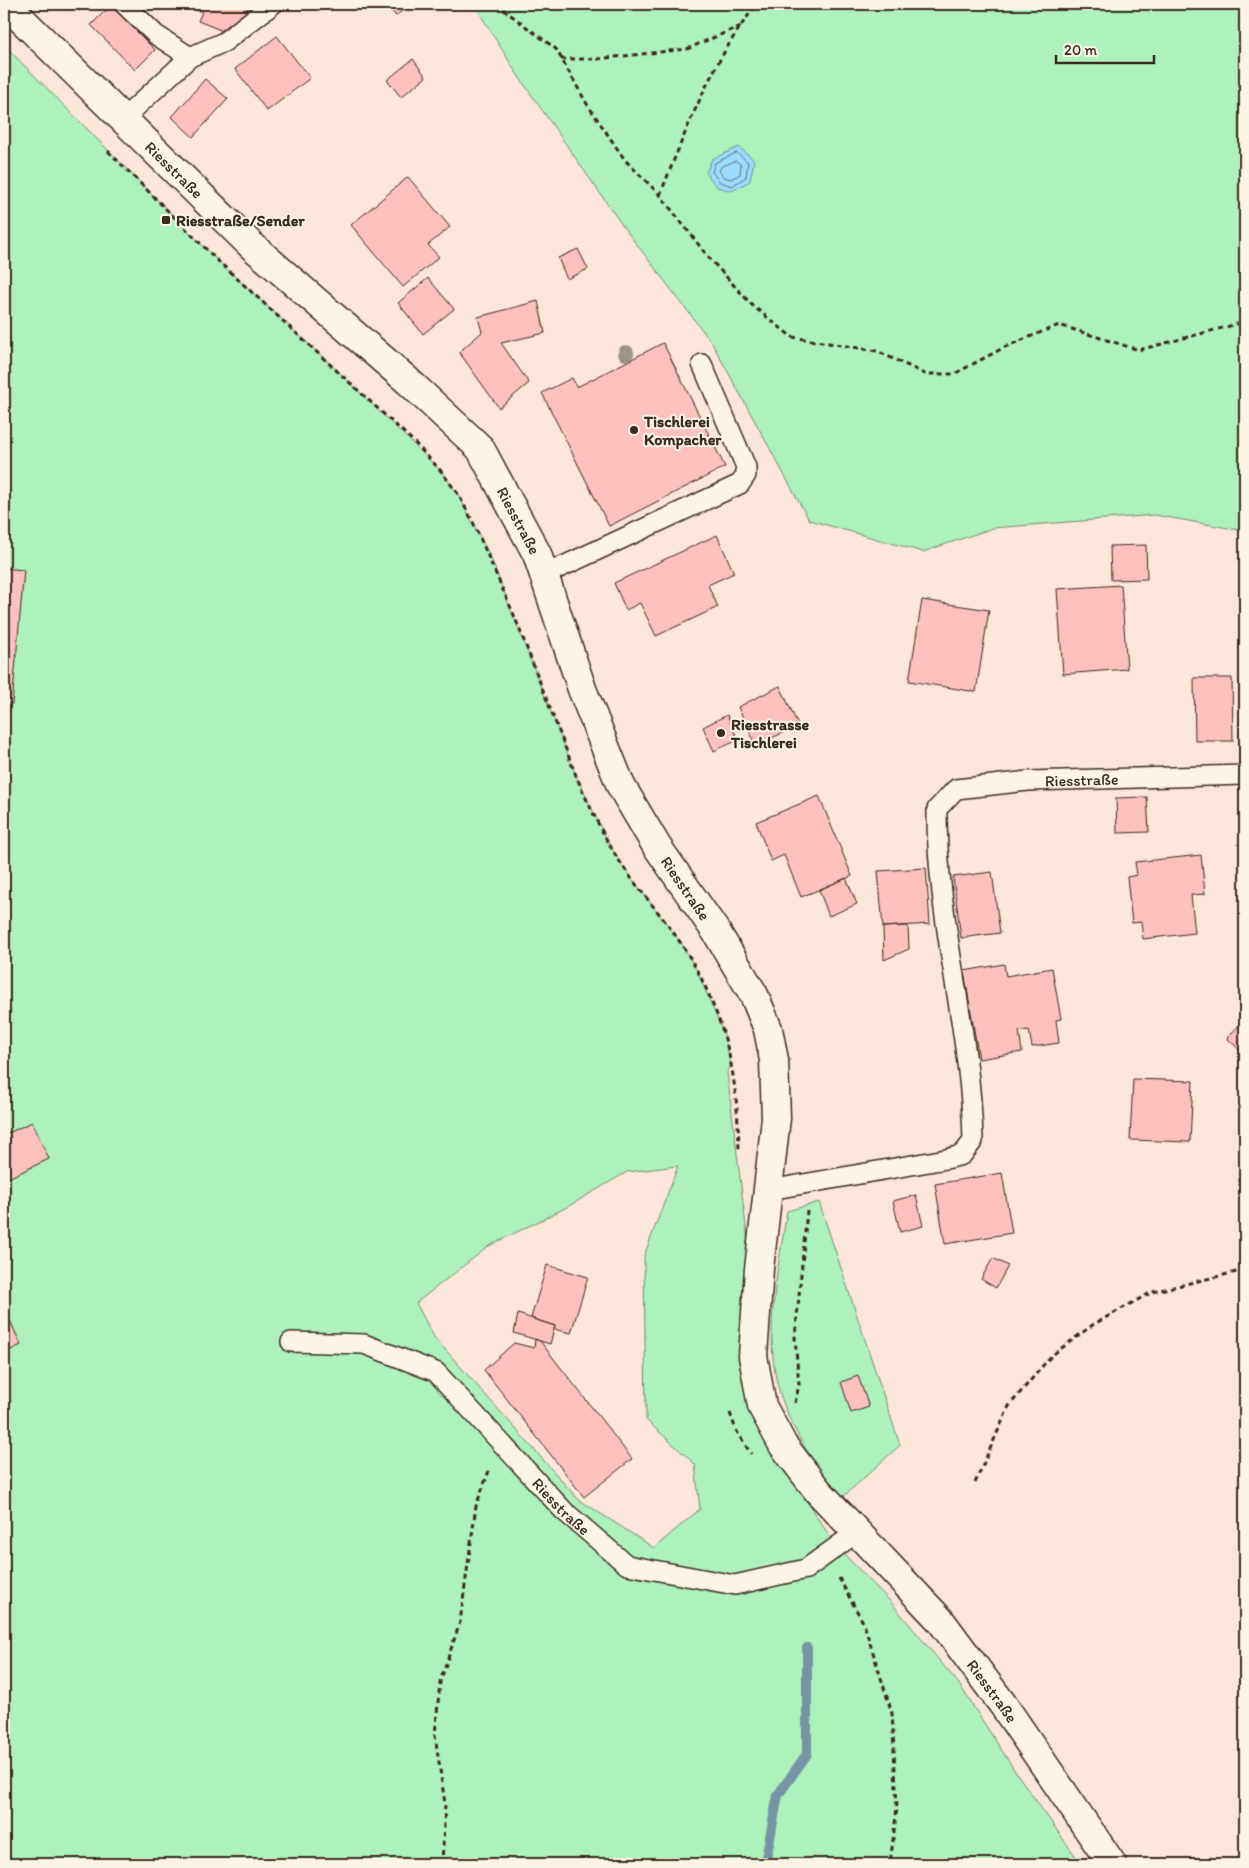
<svg xmlns="http://www.w3.org/2000/svg" width="1249" height="1868" font-family="Itim,sans-serif">
	<rect width="100%" height="100%" fill="#fce5d9"/>
	<filter id="ink" filterUnits="userSpaceOnUse"><feTurbulence type="fractalNoise" baseFrequency=".02" numOctaves="2"/><feDisplacementMap in="SourceGraphic" scale="10" xChannelSelector="R" yChannelSelector="G"/><feConvolveMatrix kernelMatrix="1 2 1 2 8 2 1 2 1" color-interpolation-filters="sRGB"/></filter>
	<g filter="url(#ink)">
		<path fill="#adf1bb" stroke="#748e6c" fill-rule="evenodd" d="M 474,4 L 1245,4 L 1245,531 L 1155,515 L 993,528 L 923,552 L 809,520 L 712,343 L 622,225 L 517,74 Z
			M 4,45 L 217,260 L 339,372 L 441,471 L 458,494 L 490,556 L 577,778 L 608,842 L 621,864 L 682,944 L 698,973 L 724,1034 L 731,1065 L 727,1073 L 774,1452 L 836,1546 L 889,1600 L 959,1684 L 1015,1771 L 1081,1864 L 4,1864 ZM 678,1166 L 644,1256 L 646,1420 L 695,1464 L 700,1509 L 654,1548 L 578,1499 L 434,1337 L 416,1303 L 489,1246 L 567,1207 L 627,1172 Z
			M 819,1202 L 900,1445 L 843,1497 C 813,1465 785,1421 776,1378 C 765,1324 779,1264 787,1211 Z"/>
		<path fill="#9bdbfd" stroke="#7594a4" d="M 739,147 L 754,160 L 750,181 L 732,191 L 717,187 L 706,173 L 712,159 Z"/>
		<g fill="none" stroke-linecap="round" stroke-linejoin="round">
			<path stroke="#617177" stroke-width="1" d="M 737,153 L 748,162 L 746,177 L 732,186 L 720,182 L 712,172 L 715,163 Z
				M 736,161 L 741,165 L 740,174 L 731,179 L 724,177 L 719,171 L 721,167 Z"/>
			<path stroke="#7594a4" stroke-width="10" d="M 765,1864 L 778,1795 L 807,1754 L 807,1648"/>
		</g>
		<path fill="#fdc1be" stroke="#3b2a1e" d="M 73,4 L 87,4 L 80,11 Z
			M 192,4 L 249,4 L 240,28 L 228,33 L 198,21 L 202,12 L 190,8 Z
			M 386,4 L 410,4 L 396,16 Z
			M 111,5 L 155,50 L 135,70 L 91,25 Z
			M 277,36 L 310,78 L 267,111 L 235,69 Z
			M 413,59 L 426,77 L 401,97 L 387,80 Z
			M 205,79 L 228,99 L 193,137 L 172,117 Z
			M 408,177 L 450,227 L 428,245 L 439,257 L 403,287 L 351,225 Z
			M 578,249 L 588,269 L 567,279 L 558,258 Z
			M 428,278 L 454,309 L 423,334 L 398,303 Z
			M 538,301 L 545,333 L 501,343 L 529,383 L 499,408 L 459,352 L 482,332 L 478,317 Z
			M 663,343 L 725,467 L 609,526 L 542,393 L 572,378 L 577,387 Z
			M 717,535 L 734,573 L 708,585 L 718,607 L 656,636 L 640,603 L 626,610 L 614,583 Z
			M 1146,545 L 1147,579 L 1111,580 L 1110,546 Z
			M 4,568 L 24,570 L 12,704 L 4,703 Z
			M 1121,585 L 1127,669 L 1063,674 L 1057,589 Z
			M 922,600 L 989,610 L 976,692 L 909,681 Z
			M 1194,678 L 1232,678 L 1233,741 L 1195,741 Z
			M 780,686 L 798,725 L 756,746 L 738,707 Z
			M 727,715 L 738,740 L 714,751 L 703,727 Z
			M 819,796 L 852,876 L 801,897 L 784,855 L 771,861 L 756,822 Z
			M 1147,797 L 1149,832 L 1117,833 L 1116,798 Z
			M 1201,855 L 1205,894 L 1191,895 L 1195,933 L 1143,939 L 1141,922 L 1132,923 L 1127,877 L 1137,875 L 1135,862 Z
			M 926,868 L 930,924 L 883,927 L 878,871 Z
			M 992,872 L 1000,933 L 961,938 L 953,877 Z
			M 846,878 L 857,904 L 829,916 L 819,890 Z
			M 908,926 L 909,949 L 884,960 L 883,927 Z
			M 1004,964 L 1006,976 L 1052,968 L 1061,1019 L 1056,1020 L 1059,1043 L 1032,1047 L 1029,1030 L 1019,1031 L 1022,1052 L 979,1059 L 964,971 Z
			M 1245,1019 L 1245,1055 L 1227,1038 Z
			M 1133,1079 L 1193,1081 L 1190,1142 L 1130,1140 Z
			M 32,1122 L 49,1159 L 4,1180 L 4,1135 Z
			M 1002,1173 L 1012,1233 L 945,1244 L 935,1184 Z
			M 916,1195 L 923,1226 L 900,1232 L 893,1201 Z
			M 993,1258 L 1008,1266 L 996,1288 L 981,1279 Z
			M 547,1265 L 588,1277 L 571,1333 L 554,1329 L 555,1326 L 531,1318 Z
			M 4,1307 L 21,1345 L 4,1353 Z
			M 518,1314 L 555,1326 L 550,1344 L 514,1333 Z
			M 535,1339 L 540,1341 L 632,1459 L 584,1497 L 484,1370 L 514,1343 L 534,1348 Z
			M 858,1376 L 869,1407 L 851,1413 L 841,1382 Z"/>
		<g fill="none" stroke-linecap="round" stroke-linejoin="round">
			<defs>
				<g id="lane">
					<path d="M 124,4 L 156,35 L 190,57 L 224,42 L 273,4"/>
					<path d="M 124,118 L 190,57"/>
					<path d="M 544,575 L 740,484 L 746,475 L 746,467 L 702,364"/>
					<path id="s1" d="M 769,1190 L 946,1159 L 962,1155 L 973,1141 C 971,1030 936,920 937,809 L 956,789 L 1028,781 L 1245,775"/>
					<path id="s2" d="M 291,1342 L 364,1344 L 436,1372 L 564,1511 L 627,1565 L 735,1585 L 806,1569 L 857,1532"/>
				</g>
				<g id="primary">
					<path id="s3" d="M 6,4 L 252,246 L 408,381 L 480,448 L 537,554 L 582,689 L 621,786 L 656,845 L 717,933 L 754,995 L 768,1029 L 774,1060 L 776,1118 L 759,1269 L 753,1356 L 762,1406 L 783,1445 L 818,1491 L 941,1621 L 1004,1706 L 1112,1864"/>
				</g>
			</defs>
			<use href="#lane" stroke="#3b2a1e" stroke-width="22"/>
			<use href="#primary" stroke="#3b2a1e" stroke-width="31"/>
			<path stroke="#3b2a1e" stroke-width="3" stroke-dasharray="5 4" stroke-linecap="butt" d="M 496,4 L 556,49 L 587,104 L 625,160 L 660,195 L 709,258 L 753,306 L 792,337 L 877,351 L 925,374 L 954,374 L 1007,346 L 1059,325 L 1139,350 L 1245,322
				M 561,59 L 598,59 L 687,49 L 741,26
				M 108,151 L 217,260 L 414,442 L 441,471 L 458,494 L 473,522 L 514,615 L 577,778 C 590,807 603,836 620,862 C 639,891 663,916 682,945 C 694,963 705,984 713,1005 C 733,1051 738,1101 739,1151
				M 660,195 C 686,130 712,60 757,4
				M 795,1403 L 799,1385 L 795,1338 L 807,1211
				M 730,1413 L 736,1430 L 751,1454
				M 975,1483 L 1009,1406 L 1051,1356 L 1094,1324 L 1152,1292 L 1245,1270
				M 839,1578 L 864,1624 L 892,1713 L 897,1807 L 890,1864
				M 442,1864 L 445,1804 L 435,1735 L 440,1682 L 460,1622 L 476,1506 L 490,1468"/>
			<use href="#lane" stroke="#fcf5e5" stroke-width="19"/>
			<use href="#primary" stroke="#fcf5e5" stroke-width="28"/>
		</g>
		<circle fill="#9e9483" cx="626" cy="353" r="8"/>
	</g>
	<g fill="#3b2a1e" stroke="#fcf5e5" stroke-width="2">
		<rect x="161" y="215" width="10" height="10" rx="2.5"/>
		<circle cx="634" cy="430" r="5"/>
		<circle cx="721" cy="733" r="5"/>
	</g>
	<g text-anchor="middle" stroke-width="4" stroke-linejoin="round" paint-order="stroke">
		<g font-size="16" fill="#3b2a1e" stroke="#fcf5e5">
			<text dy="6" stroke="none"><textPath href="#s3" startOffset="236">Riesstraße</textPath></text>
			<text dy="6" stroke="none"><textPath href="#s3" startOffset="732">Riesstraße</textPath></text>
			<text dy="6" stroke="none"><textPath href="#s1" startOffset="702">Riesstraße</textPath></text>
			<text dy="6" stroke="none"><textPath href="#s3" startOffset="1138">Riesstraße</textPath></text>
			<text dy="6" stroke="none"><textPath href="#s2" startOffset="334">Riesstraße</textPath></text>
			<text dy="6" stroke="none"><textPath href="#s3" startOffset="2049">Riesstraße</textPath></text>
		</g>
		<g font-size="16" font-weight="bold" fill="#3b2a1e" stroke="#fcf5e5" text-anchor="start">
			<text x="176" y="226">Riesstraße/Sender</text>
			<text x="644" y="427">Tischlerei<tspan x="644" dy="18">Kompacher</tspan></text>
			<text x="731" y="730">Riesstrasse<tspan x="731" dy="18">Tischlerei</tspan></text>
		</g>
	</g>
	<rect width="1249" height="1868" fill="none" stroke="#fcf5e5" stroke-width="20"/>
	<rect x="10" y="10" width="1229" height="1848" fill="none" stroke="#3b2a1e" stroke-width="2" filter="url(#ink)"/>
	<path d="M1056 55v8h98v-8" fill="none" stroke="#3b2a1e" stroke-width="2.5"/>
	<text x="1064" y="55" font-size="15" fill="#3b2a1e" stroke="#fcf5e5" stroke-width="4" paint-order="stroke">20 m</text>
</svg>
